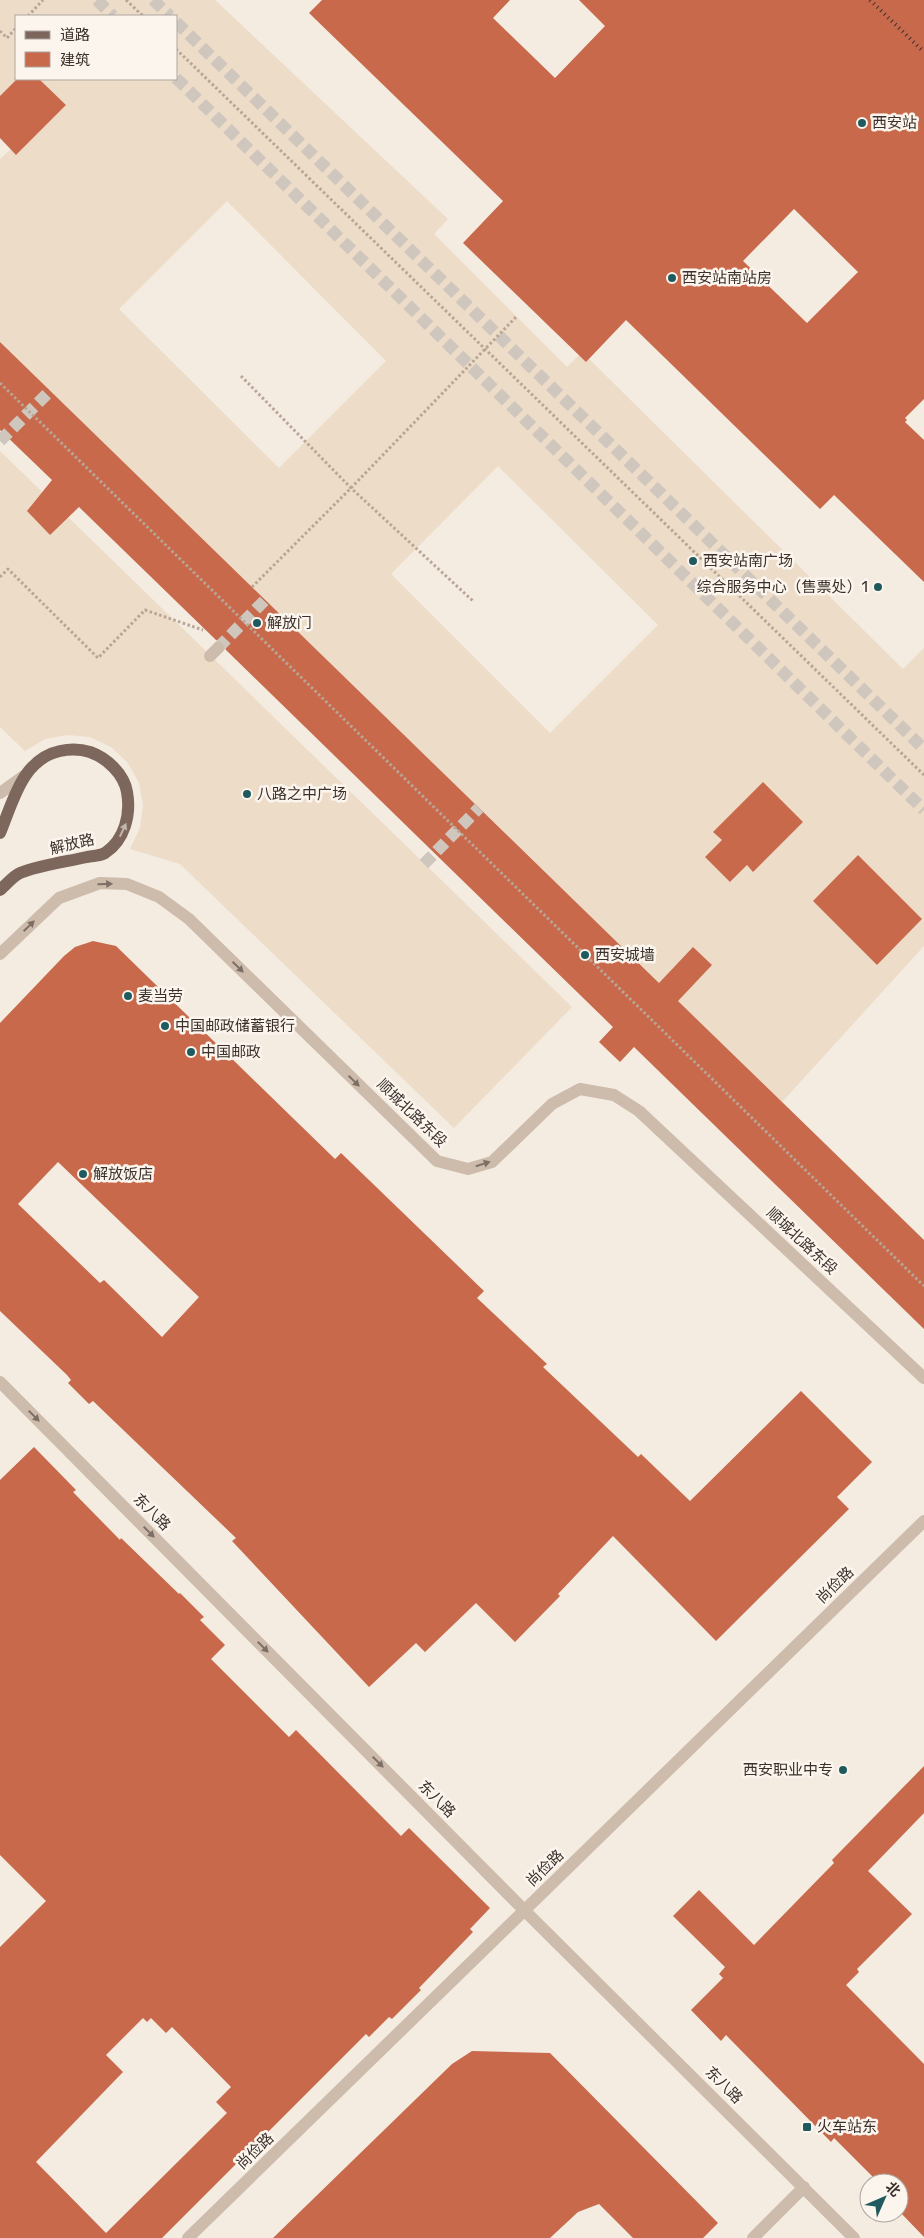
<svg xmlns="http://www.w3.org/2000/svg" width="924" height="2238" font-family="Rubik,'Noto Sans SC',sans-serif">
	<rect width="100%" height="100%" fill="#f4ebe1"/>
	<path fill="#ecdcc8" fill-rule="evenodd" d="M 0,0 L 215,0 L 448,219 L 434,234 L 567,367 L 582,352 L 903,669 L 924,648 L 924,946 L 782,1102 L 0,343 L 0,159 L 11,149 L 17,154 L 66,105 L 39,79 L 176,79 L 176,16 L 16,16 L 17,79 L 0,96 ZM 227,201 L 386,361 L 279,468 L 119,309 ZM 498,466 L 658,625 L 550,733 L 391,574 ZM 803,822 L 753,871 L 747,865 L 731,882 L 705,857 L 722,840 L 714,832 ZM 858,855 L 922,919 L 877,964 L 813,901 Z
		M 0,451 L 572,1007 L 454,1128 L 180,864 L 130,849 L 140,828 L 143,805 L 139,783 L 128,763 L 111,747 L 90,737 L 67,735 L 45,739 L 25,751 L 0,727 Z"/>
	<path fill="#c8694b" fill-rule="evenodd" d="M 322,0 L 510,0 L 493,18 L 555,78 L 605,26 L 579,0 L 924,0 L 924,399 L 905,418 L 907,420 L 905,422 L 924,440 L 924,582 L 834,495 L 820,509 L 626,320 L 586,362 L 463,243 L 503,201 L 309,13 ZM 794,209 L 858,272 L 807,323 L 743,261 Z
		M 17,79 L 39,79 L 66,105 L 16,155 L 0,138 L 0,96 Z
		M 0,342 L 659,983 L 693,947 L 712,965 L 678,1001 L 924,1240 L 924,1329 L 634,1047 L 620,1062 L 599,1042 L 613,1027 L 226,650 L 223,642 L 216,640 L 79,507 L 50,535 L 27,511 L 52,480 L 0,430 Z
		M 763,782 L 803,822 L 753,872 L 747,865 L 730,882 L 705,857 L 722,840 L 713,832 Z
		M 858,855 L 922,919 L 877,965 L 813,901 Z
		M 93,941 L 116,946 L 335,1159 L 341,1153 L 484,1291 L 477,1298 L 547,1364 L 543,1367 L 638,1457 L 641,1454 L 690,1501 L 801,1391 L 872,1462 L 837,1497 L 849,1509 L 716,1641 L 613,1536 L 558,1594 L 560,1596 L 515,1642 L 476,1603 L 425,1652 L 416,1643 L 369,1687 L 232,1541 L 236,1538 L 93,1401 L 89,1404 L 68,1383 L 71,1380 L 67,1375 L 0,1311 L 0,1023 L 64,956 L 75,947 ZM 58,1162 L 199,1297 L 162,1337 L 104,1280 L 100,1283 L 18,1204 Z
		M 34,1447 L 76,1490 L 73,1492 L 120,1540 L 121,1538 L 179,1594 L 180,1593 L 204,1617 L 200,1620 L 225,1645 L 211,1659 L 289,1737 L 296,1730 L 401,1836 L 409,1828 L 490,1908 L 470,1929 L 473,1932 L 419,1988 L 421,1990 L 392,2019 L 389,2017 L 369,2037 L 366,2034 L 162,2238 L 0,2238 L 0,1947 L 46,1901 L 0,1855 L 0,1480 ZM 143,2018 L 147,2022 L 151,2018 L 166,2033 L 172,2027 L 231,2087 L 216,2102 L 227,2113 L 106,2233 L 36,2162 L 123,2072 L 106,2055 Z
		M 924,1766 L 924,1813 L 868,1871 L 912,1914 L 857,1969 L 859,1972 L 846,1985 L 924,2064 L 924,2237 L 899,2211 L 899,2183 L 879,2183 L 834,2138 L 831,2142 L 726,2035 L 721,2041 L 691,2010 L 723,1978 L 719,1974 L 725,1967 L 673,1916 L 699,1890 L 754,1945 L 834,1863 L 832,1860 Z
		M 472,2051 L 550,2053 L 718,2223 L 703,2238 L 633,2238 L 599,2204 L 578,2212 L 550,2238 L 273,2238 L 452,2064 Z"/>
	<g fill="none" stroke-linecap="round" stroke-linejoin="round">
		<path stroke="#cfc6bd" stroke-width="12" stroke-dasharray="12 6" stroke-linecap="butt" d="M 0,441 L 50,391
			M 218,648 L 265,600
			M 424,864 L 479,808"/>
		<path stroke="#cfc6bd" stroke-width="12" stroke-dasharray="12 6" stroke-linecap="butt" d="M 97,0 L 113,16
			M 153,0 L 170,16
			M 176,22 L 924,749
			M 176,78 L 924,810"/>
		<path stroke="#b9a596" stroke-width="3" stroke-dasharray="2.5 2.5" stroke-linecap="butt" d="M 126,0 L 143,16
			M 28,16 L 43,0
			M 0,31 L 7,38 L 16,28
			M 176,49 L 924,775
			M 241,376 L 351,488 L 473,601
			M 0,383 L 924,1286
			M 0,577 L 8,569 L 98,658 L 145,610 L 203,630
			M 252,587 L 351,488 L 516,317"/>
		<path stroke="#cdbbac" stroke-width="12" d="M 210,656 L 218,648
			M 0,793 L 24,776
			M 0,954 L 59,898 L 100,883 L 127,884 L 159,897 L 189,919 L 437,1161 L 468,1169 L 492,1162 L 552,1104 L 580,1089 L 614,1095 L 639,1111 L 924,1378
			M 0,1382 L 525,1911 L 854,2238
			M 188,2238 L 924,1521
			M 753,2238 L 804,2187"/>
		<path stroke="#7d675c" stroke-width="12" d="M 0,833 C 13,802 22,759 60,751 C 70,749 80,749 90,752 C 107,758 124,774 127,792 C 131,814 125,840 105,853 C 100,856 92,856 87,857 C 65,862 40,865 20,873 C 13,876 6,885 0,890"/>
		<path stroke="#3b302b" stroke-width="4" stroke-dasharray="1 4" stroke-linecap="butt" d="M 870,0 L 924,52"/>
	</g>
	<defs><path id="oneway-solid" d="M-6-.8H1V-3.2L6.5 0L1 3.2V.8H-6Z" transform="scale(1.25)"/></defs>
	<use fill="#c2b5ac" href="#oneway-solid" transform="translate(123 830) rotate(-65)"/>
	<g fill="#7d6f65">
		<use href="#oneway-solid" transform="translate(105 884) rotate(-2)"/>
		<use href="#oneway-solid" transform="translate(29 926) rotate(-44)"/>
		<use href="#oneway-solid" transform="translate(238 967) rotate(44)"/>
		<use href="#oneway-solid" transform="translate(354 1081) rotate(44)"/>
		<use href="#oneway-solid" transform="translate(483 1164) rotate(-17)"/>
		<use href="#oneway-solid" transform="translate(34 1416) rotate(45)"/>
		<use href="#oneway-solid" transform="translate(149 1532) rotate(45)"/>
		<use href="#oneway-solid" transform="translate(263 1647) rotate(45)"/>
		<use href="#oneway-solid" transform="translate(378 1762) rotate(45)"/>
	</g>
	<g fill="#1f5a5e" stroke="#fbf5ee" stroke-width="2">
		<circle cx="862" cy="123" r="5"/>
		<circle cx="672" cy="278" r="5"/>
		<circle cx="693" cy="561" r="5"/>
		<circle cx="878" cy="587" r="5"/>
		<circle cx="257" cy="623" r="5"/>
		<circle cx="247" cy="794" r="5"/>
		<circle cx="585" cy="955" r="5"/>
		<circle cx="128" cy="996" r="5"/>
		<circle cx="165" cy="1026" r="5"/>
		<circle cx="191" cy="1052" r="5"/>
		<circle cx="83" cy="1174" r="5"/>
		<circle cx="843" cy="1770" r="5"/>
		<rect x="802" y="2122" width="10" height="10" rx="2.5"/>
	</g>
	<g text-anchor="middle" stroke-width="5" stroke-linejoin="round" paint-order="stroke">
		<g font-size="15" fill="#3b302b" stroke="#fbf5ee" text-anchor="start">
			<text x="872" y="128">西安站</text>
			<text x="682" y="283">西安站南站房</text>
			<text x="703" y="566">西安站南广场</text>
			<text x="868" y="592" text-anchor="end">综合服务中心（售票处）1</text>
			<text x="267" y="628">解放门</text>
			<text x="257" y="799">八路之中广场</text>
			<text x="595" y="960">西安城墙</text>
			<text x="138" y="1001">麦当劳</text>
			<text x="175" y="1031">中国邮政储蓄银行</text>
			<text x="201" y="1057">中国邮政</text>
			<text x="93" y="1179">解放饭店</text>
			<text x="833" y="1775" text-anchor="end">西安职业中专</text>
			<text x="817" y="2132">火车站东</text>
		</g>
		<g font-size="15" fill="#3b302b" stroke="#fbf5ee">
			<text transform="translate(72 844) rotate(-13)" y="5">解放路</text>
			<text transform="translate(412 1113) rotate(44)" y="5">顺城北路东段</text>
			<text transform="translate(802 1241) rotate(43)" y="5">顺城北路东段</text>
			<text transform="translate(152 1512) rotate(45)" y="5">东八路</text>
			<text transform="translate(835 1585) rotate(-44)" y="5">尚俭路</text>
			<text transform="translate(437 1799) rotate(45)" y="5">东八路</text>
			<text transform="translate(545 1868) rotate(-44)" y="5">尚俭路</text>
			<text transform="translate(724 2085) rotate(45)" y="5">东八路</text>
			<text transform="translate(255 2151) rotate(-44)" y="5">尚俭路</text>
		</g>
	</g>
	<rect x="15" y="15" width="162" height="65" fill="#fbf5ee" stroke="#aea6a0"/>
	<rect x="25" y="31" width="25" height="8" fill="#7d675c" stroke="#aea6a0"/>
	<text x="60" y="40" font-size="15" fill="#3b302b">道路</text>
	<rect x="25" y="52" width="25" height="15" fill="#c8694b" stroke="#aea6a0"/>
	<text x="60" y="65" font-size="15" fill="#3b302b">建筑</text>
	<g transform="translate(884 2198) rotate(45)"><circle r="24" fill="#fbf5ee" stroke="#aea6a0"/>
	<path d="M0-4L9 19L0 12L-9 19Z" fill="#1f5a5e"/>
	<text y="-8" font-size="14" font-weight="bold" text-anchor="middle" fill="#3b302b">北</text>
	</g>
</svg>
